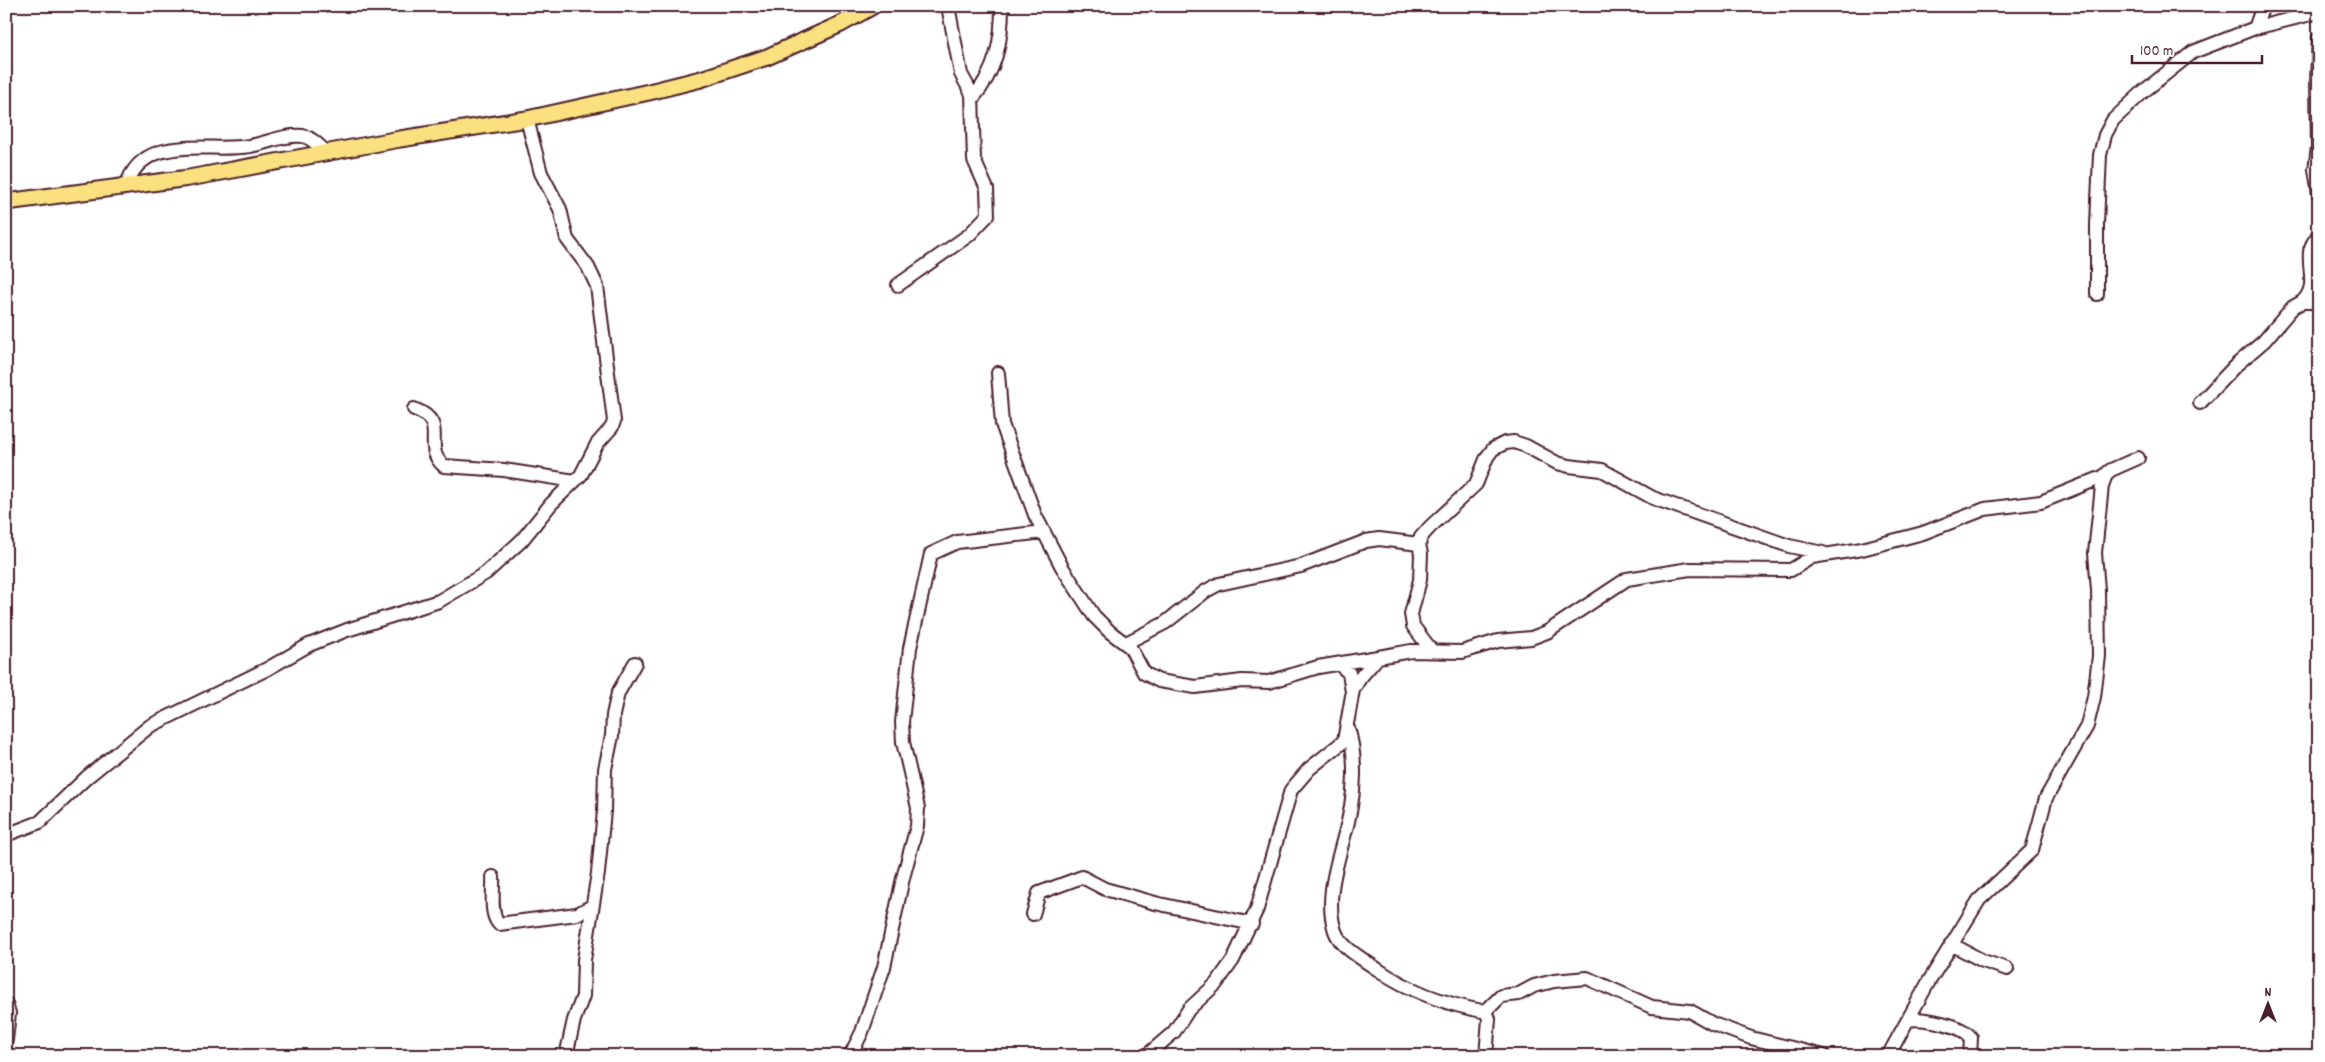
<svg xmlns="http://www.w3.org/2000/svg" width="2325" height="1062" font-family="Dekko,sans-serif">
	<rect width="100%" height="100%" fill="#fff"/>
	<filter id="ink" filterUnits="userSpaceOnUse"><feTurbulence type="fractalNoise" baseFrequency=".02" numOctaves="2"/><feDisplacementMap in="SourceGraphic" scale="10" xChannelSelector="R" yChannelSelector="G"/><feConvolveMatrix kernelMatrix="1 2 1 2 8 2 1 2 1" color-interpolation-filters="sRGB"/></filter>
	<g filter="url(#ink)">
		<g fill="none" stroke-linecap="round" stroke-linejoin="round">
			<defs>
				<path id="minor" d="M 2255,28 L 2263,6
					M 2319,38 L 2317,80 L 2318,147 L 2315,169 L 2319,194
					M 973,98 C 996,71 1002,41 1002,6
					M 126,187 C 142,132 207,153 250,146 C 267,143 285,134 303,136 C 313,138 320,147 328,154
					M 898,285 L 969,235 L 988,215 L 987,189 L 974,160 L 972,94 L 961,74 L 948,6
					M 2097,294 L 2097,224 L 2100,155 L 2105,135 L 2113,120 L 2144,91 L 2193,52 L 2255,28 L 2319,12
					M 2302,302 C 2318,287 2308,271 2310,252 C 2310,246 2315,240 2319,234
					M 998,373 L 1002,424 L 1035,515 L 1062,567 L 1094,616 L 1110,632 L 1130,647 L 1144,673 L 1159,681 L 1195,687 L 1242,681 L 1269,682 L 1318,667 L 1384,656 L 1411,651 L 1462,652 L 1498,641 L 1531,638 L 1547,632 L 1627,579 L 1690,569 L 1791,570 L 1812,557 L 1862,549 L 1923,533 L 1985,509 L 2041,502 L 2105,476
					M 2200,403 L 2235,366 L 2264,341 L 2293,307 L 2302,302 L 2319,302
					M 414,409 C 451,423 420,446 444,466 L 504,470 L 575,481
					M 1126,643 L 1165,623 L 1206,591 L 1219,584 L 1301,566 L 1366,541 L 1379,539 L 1419,544
					M 1432,651 L 1413,626 L 1411,614 L 1420,580 L 1421,554 L 1419,544 L 1421,537 L 1430,527 L 1476,484 L 1487,457 L 1493,449 L 1505,443 L 1514,442 L 1526,446 L 1557,463 L 1569,466 L 1602,470 L 1653,498 L 1789,546 L 1823,553
					M 1339,664 L 1349,673 L 1352,692
					M 1347,725 C 1359,759 1354,803 1344,837 C 1336,867 1325,900 1335,931 C 1341,948 1363,959 1377,969 C 1408,990 1445,1004 1482,1011 L 1488,1009 L 1501,996 L 1519,994 L 1534,986 L 1554,981 L 1587,978 L 1652,1007 L 1690,1011 L 1713,1024 L 1751,1038 L 1824,1056
					M 6,835 L 40,822 L 87,777 L 150,726 L 267,669 L 309,645 L 347,630 L 439,601 L 486,573 L 522,540 L 551,504 L 581,475 L 597,444 L 612,427 L 614,421 L 597,286 L 588,267 L 567,239 L 560,209 L 541,173 L 527,119
					M 493,877 C 494,890 489,914 499,924 L 577,914 L 592,906
					M 1033,914 L 1039,893 L 1082,877 L 1105,889 L 1155,903 L 1252,924
					M 1951,944 L 1983,961 L 2007,969
					M 6,1004 L 9,1013 L 6,1040
					M 1486,1010 L 1489,1019 L 1486,1056
					M 1908,1020 C 1922,1017 1964,1025 1971,1038 L 1970,1056
					M 566,1056 L 574,1020 L 583,996 L 584,960 L 598,873 L 604,811 L 605,769 L 612,736 L 613,715 L 618,693 L 635,663
					M 850,1056 L 862,1032 L 884,967 L 903,878 L 917,826 L 918,808 L 903,742 L 902,722 L 910,648 L 931,554 L 957,542 L 1044,532
					M 1146,1056 L 1174,1032 L 1189,1009 L 1216,984 L 1233,960 L 1257,909 L 1291,790 L 1309,769 L 1344,741 L 1353,690 L 1360,678 L 1378,657
					M 1888,1056 L 1928,983 L 1979,900 L 2032,850 L 2046,798 L 2087,726 L 2094,697 L 2099,656 L 2098,590 L 2095,553 L 2102,486 L 2106,474 L 2111,470 L 2138,458"/>
				<path id="major" d="M 6,202 L 189,178 L 400,139 L 527,119 L 649,92 L 701,79 L 767,57 L 841,24 L 873,6"/>
			</defs>
			<use href="#minor" stroke="#4a1f2b" stroke-width="16"/>
			<use href="#major" stroke="#4a1f2b" stroke-width="19"/>
			<use href="#minor" stroke="#fff" stroke-width="12"/>
			<use href="#major" stroke="#fbe080" stroke-width="15"/>
		</g>
	</g>
	<rect width="2325" height="1062" fill="none" stroke="#fff" stroke-width="25"/>
	<rect x="12" y="12" width="2300" height="1037" fill="none" stroke="#4a1f2b" stroke-width="2" filter="url(#ink)"/>
	<g transform="translate(2268 1004)" stroke="#ffffff" stroke-width="4" paint-order="stroke">
	<path d="M0-4L9 19L0 12L-9 19Z" fill="#4a1f2b"/>
	<text y="-8" font-size="14" font-weight="bold" text-anchor="middle" fill="#4a1f2b">N</text>
	</g>
	<path d="M2132 55v8h130v-8" fill="none" stroke="#4a1f2b" stroke-width="2.5"/>
	<text x="2140" y="55" font-size="15" fill="#4a1f2b" stroke="#ffffff" stroke-width="4" paint-order="stroke">100 m</text>
</svg>
